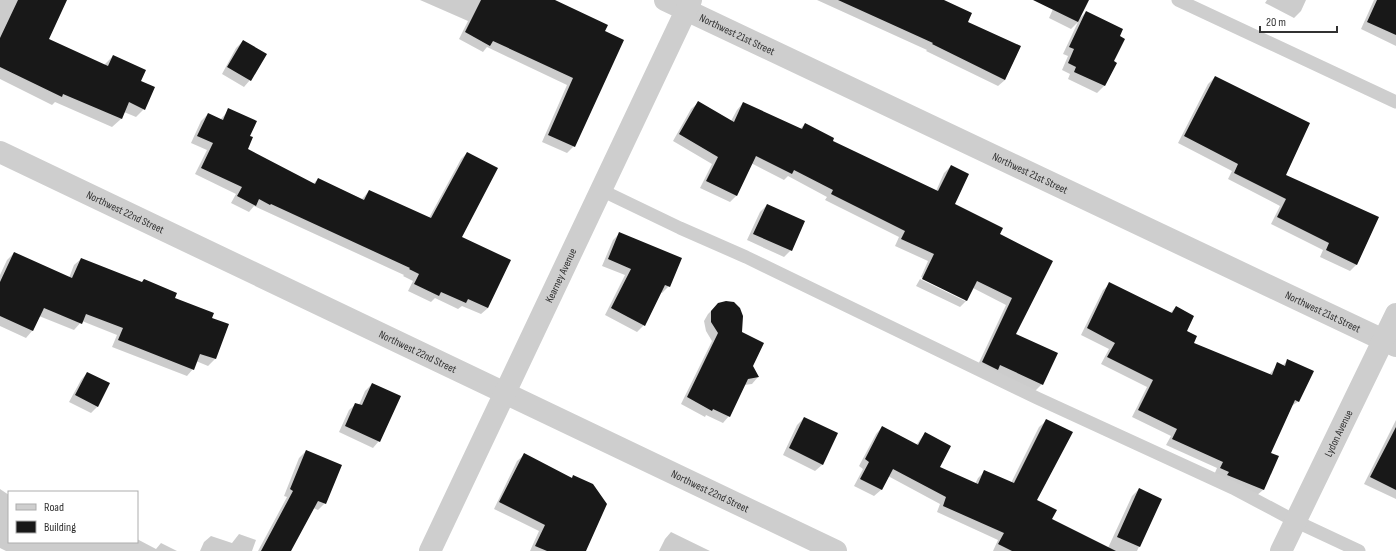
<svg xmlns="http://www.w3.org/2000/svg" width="1396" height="551" font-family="'Sofia Sans Condensed',sans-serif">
	<rect width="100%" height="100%" fill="#fff"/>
	<path fill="#0003" d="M 0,0 L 66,0 L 48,40 L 104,65 L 113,56 L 140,81 L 144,109 L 136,117 L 124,112 L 121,119 L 112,127 L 55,102 L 52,105 L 0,79 Z
		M 420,0 L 550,0 L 606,25 L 574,146 L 567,153 L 542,142 L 567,85 L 487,47 L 483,52 L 459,39 L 468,21 Z
		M 817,0 L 941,0 L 966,22 L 1020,47 L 1005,80 L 998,86 L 926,51 L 927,50 Z
		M 1057,0 L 1088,0 L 1080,18 L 1086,12 L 1115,63 L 1104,86 L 1097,93 L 1068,79 L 1070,74 L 1062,70 L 1068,56 L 1063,54 L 1078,22 L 1071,29 L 1049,18 Z
		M 1267,0 L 1306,0 L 1301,11 L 1294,18 L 1265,3 Z
		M 1374,0 L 1396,0 L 1396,46 L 1361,29 Z
		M 243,41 L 250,80 L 244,87 L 222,74 L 236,48 Z
		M 1215,77 L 1284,175 L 1357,264 L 1350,271 L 1320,257 L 1323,250 L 1271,224 L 1280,206 L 1228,179 L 1232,171 L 1178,143 L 1208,84 Z
		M 698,103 L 731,121 L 737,110 L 743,103 L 800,129 L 805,124 L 831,141 L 936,191 L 944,173 L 951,166 L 953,205 L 999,234 L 1052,261 L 1015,334 L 1042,384 L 1035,391 L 976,369 L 1006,305 L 973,288 L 967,300 L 960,307 L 916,286 L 920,279 L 965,301 L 965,299 L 921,277 L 928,261 L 895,246 L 899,237 L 825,200 L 827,197 L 788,176 L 784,180 L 751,163 L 737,195 L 730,202 L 700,188 L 712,164 L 673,141 L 691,109 Z
		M 229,110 L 249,136 L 246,149 L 313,184 L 318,179 L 362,199 L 369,191 L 429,218 L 461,159 L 467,153 L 461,237 L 488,308 L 481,314 L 462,306 L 458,309 L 435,298 L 431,302 L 408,291 L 413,281 L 403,276 L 404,275 L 254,206 L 249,212 L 231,203 L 236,194 L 195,174 L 207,150 L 191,143 L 201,121 L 208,114 L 220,120 Z
		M 767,205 L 791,250 L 784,257 L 747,240 L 760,212 Z
		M 620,233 L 669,286 L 662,293 L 660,292 L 644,325 L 637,332 L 605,315 L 625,275 L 602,266 L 613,240 Z
		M 14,253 L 69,278 L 74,265 L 81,259 L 173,298 L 211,319 L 227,325 L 215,359 L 208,366 L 196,361 L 193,369 L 187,376 L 112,347 L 117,335 L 82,321 L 74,330 L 39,316 L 32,331 L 26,338 L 0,326 L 0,275 L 7,260 Z
		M 1110,284 L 1170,313 L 1176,307 L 1186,331 L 1193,343 L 1269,375 L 1278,364 L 1282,366 L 1288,360 L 1299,401 L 1290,407 L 1270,453 L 1277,457 L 1263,490 L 1256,496 L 1214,475 L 1217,468 L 1166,445 L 1171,436 L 1132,417 L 1147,387 L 1101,364 L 1109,349 L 1081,335 L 1103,290 Z
		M 715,307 L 741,333 L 752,366 L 758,377 L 752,384 L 744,385 L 729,416 L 723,423 L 706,415 L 705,417 L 681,404 L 712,341 L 706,331 L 704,321 L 708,314 Z
		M 87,373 L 97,407 L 91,413 L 69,402 L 81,380 Z
		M 372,384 L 379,441 L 373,448 L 339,432 L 349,410 L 356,404 L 359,405 L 365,391 Z
		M 804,418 L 836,433 L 822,465 L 815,471 L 783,455 L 797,425 Z
		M 1396,420 L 1396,499 L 1364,484 Z
		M 1046,421 L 1036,500 L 1050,520 L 1108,548 L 1132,496 L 1139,489 L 1161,499 L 1137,551 L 993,551 L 998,540 L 937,512 L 940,504 L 888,476 L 881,490 L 874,496 L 854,486 L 863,469 L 859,466 L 876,434 L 882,427 L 916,445 L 925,433 L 938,467 L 975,484 L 978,478 L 985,471 L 1011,483 L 1039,427 Z
		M 306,451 L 325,503 L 318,510 L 313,508 L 290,551 L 258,551 L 287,497 L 284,496 L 299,458 Z
		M 524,455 L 571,478 L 574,476 L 585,551 L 530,551 L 539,531 L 494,509 L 517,461 Z
		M 0,489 L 9,495 L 9,542 L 137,542 L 137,539 L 156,549 L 161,543 L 177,551 L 6,551 L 0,548 Z
		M 671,532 L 710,551 L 659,551 L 665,539 Z
		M 239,534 L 256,540 L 252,551 L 200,551 L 204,542 L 211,536 L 232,543 Z"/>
	<path fill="#181818" d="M 18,0 L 67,0 L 49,39 L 108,66 L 113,55 L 146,70 L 141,81 L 155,87 L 145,110 L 129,102 L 122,119 L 63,94 L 62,97 L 0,67 L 0,38 Z
		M 481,0 L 555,0 L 608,25 L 605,31 L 624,40 L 575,147 L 548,135 L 573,78 L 493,41 L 490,46 L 465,32 Z
		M 838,0 L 944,0 L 972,13 L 968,22 L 1021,46 L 1005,80 L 932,44 L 933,43 Z
		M 1033,0 L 1089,0 L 1078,22 Z
		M 1377,0 L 1396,0 L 1396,35 L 1367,22 Z
		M 1086,11 L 1123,29 L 1120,36 L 1125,39 L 1114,61 L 1117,63 L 1105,86 L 1074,72 L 1076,67 L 1068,63 L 1074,49 L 1069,47 Z
		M 243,40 L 267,54 L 251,81 L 227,67 Z
		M 1215,76 L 1310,123 L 1286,175 L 1379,217 L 1357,265 L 1326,250 L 1329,243 L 1277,217 L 1286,199 L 1234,173 L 1238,164 L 1184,136 Z
		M 698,101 L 734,122 L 743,102 L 802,129 L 805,123 L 834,138 L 833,141 L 938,191 L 951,165 L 969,174 L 955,204 L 1003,228 L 1000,234 L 1053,261 L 1016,334 L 1058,353 L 1043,385 L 1000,365 L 998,370 L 982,362 L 1012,298 L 977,281 L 967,301 L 922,279 L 934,254 L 901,239 L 905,231 L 831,194 L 833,190 L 794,170 L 792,174 L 756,156 L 737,196 L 706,181 L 718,157 L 679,134 Z
		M 228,108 L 257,121 L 250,136 L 253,137 L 248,149 L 315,184 L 318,178 L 364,200 L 369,190 L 431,218 L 467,152 L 498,168 L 462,237 L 511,260 L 488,308 L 468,299 L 466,303 L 441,292 L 439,296 L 414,284 L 419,274 L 409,269 L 410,268 L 271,204 L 270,205 L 259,199 L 256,206 L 237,196 L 242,187 L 201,168 L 213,143 L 197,136 L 208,113 L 223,120 Z
		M 767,204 L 805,221 L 792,251 L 753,234 Z
		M 619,232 L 682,258 L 670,287 L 665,285 L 645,326 L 611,308 L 631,269 L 608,259 Z
		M 14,252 L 72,278 L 81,258 L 142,282 L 144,279 L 177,293 L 175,298 L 214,313 L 212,318 L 229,324 L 216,359 L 200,354 L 194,370 L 118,340 L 123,328 L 86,314 L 82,324 L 44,308 L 33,331 L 0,316 L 0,282 Z
		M 1109,282 L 1172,313 L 1176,306 L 1194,316 L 1187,331 L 1197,336 L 1194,343 L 1272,375 L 1277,362 L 1285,366 L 1287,359 L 1314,371 L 1299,402 L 1295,400 L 1271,453 L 1279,456 L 1264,490 L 1227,475 L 1229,472 L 1220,468 L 1223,462 L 1172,439 L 1177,429 L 1138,410 L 1153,380 L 1107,357 L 1115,343 L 1087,328 Z
		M 726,301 L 734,302 L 740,308 L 743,316 L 742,332 L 764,343 L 753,366 L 759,377 L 748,379 L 730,417 L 713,409 L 712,411 L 687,397 L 718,333 L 711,322 L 711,311 L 718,303 Z
		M 87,372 L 110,383 L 98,407 L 75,395 Z
		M 372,383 L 401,396 L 380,442 L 345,426 L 355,403 L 362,405 Z
		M 804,417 L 838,433 L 823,465 L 789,448 Z
		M 1046,419 L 1073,432 L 1037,500 L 1057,510 L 1052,519 L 1116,551 L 1012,551 L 998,544 L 1004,533 L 943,506 L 946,497 L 893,469 L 882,490 L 860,479 L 869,462 L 865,459 L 882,426 L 918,445 L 925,432 L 951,446 L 940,467 L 978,484 L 984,470 L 1014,483 Z
		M 1396,427 L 1396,490 L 1370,477 Z
		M 306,450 L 342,465 L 326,504 L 318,501 L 291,551 L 261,551 L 293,491 L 290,489 Z
		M 524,453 L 572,478 L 573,475 L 593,484 L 607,504 L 586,551 L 547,551 L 535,546 L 545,525 L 499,502 Z
		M 1139,488 L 1162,499 L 1140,547 L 1117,537 Z"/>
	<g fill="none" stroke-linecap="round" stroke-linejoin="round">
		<path stroke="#cecece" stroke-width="13" d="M 1178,0 L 1396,102
			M 601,190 L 680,228 L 746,257 L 1037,398 L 1233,488 L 1295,521 L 1359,551"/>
		<g stroke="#cecece" stroke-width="22">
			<path id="s1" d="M 665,0 L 1396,346"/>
			<path id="s2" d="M 0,152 L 836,551"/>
			<path id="s3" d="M 430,551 L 691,0"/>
			<path id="s4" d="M 1281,551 L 1396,314"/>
		</g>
	</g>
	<g text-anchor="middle" stroke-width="4" stroke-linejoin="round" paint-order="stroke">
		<g font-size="11" fill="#313131" stroke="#fff">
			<text dy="4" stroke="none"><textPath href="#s1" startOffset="80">Northwest 21st Street</textPath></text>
			<text dy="4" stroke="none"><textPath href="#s1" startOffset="404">Northwest 21st Street</textPath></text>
			<text dy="4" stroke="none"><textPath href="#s2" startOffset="139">Northwest 22nd Street</textPath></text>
			<text dy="4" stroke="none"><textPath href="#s3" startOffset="305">Kearney Avenue</textPath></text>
			<text dy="4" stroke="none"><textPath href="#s1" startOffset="728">Northwest 21st Street</textPath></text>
			<text dy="4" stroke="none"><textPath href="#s2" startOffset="463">Northwest 22nd Street</textPath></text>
			<text dy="4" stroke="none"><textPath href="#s4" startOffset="131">Lydon Avenue</textPath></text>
			<text dy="4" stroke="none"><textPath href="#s2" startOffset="787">Northwest 22nd Street</textPath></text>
		</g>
	</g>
	<rect x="8" y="491" width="130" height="52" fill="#ffffff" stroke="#adadad"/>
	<rect x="16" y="504" width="20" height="6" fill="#cecece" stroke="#adadad"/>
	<text x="44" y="511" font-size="12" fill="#313131">Road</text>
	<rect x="16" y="521" width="20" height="12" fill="#181818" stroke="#adadad"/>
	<text x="44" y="531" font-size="12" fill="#313131">Building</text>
	<path d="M1260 26v6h77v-6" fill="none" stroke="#313131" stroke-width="2"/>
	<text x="1266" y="26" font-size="12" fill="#313131" stroke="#ffffff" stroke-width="3" paint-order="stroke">20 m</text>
</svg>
